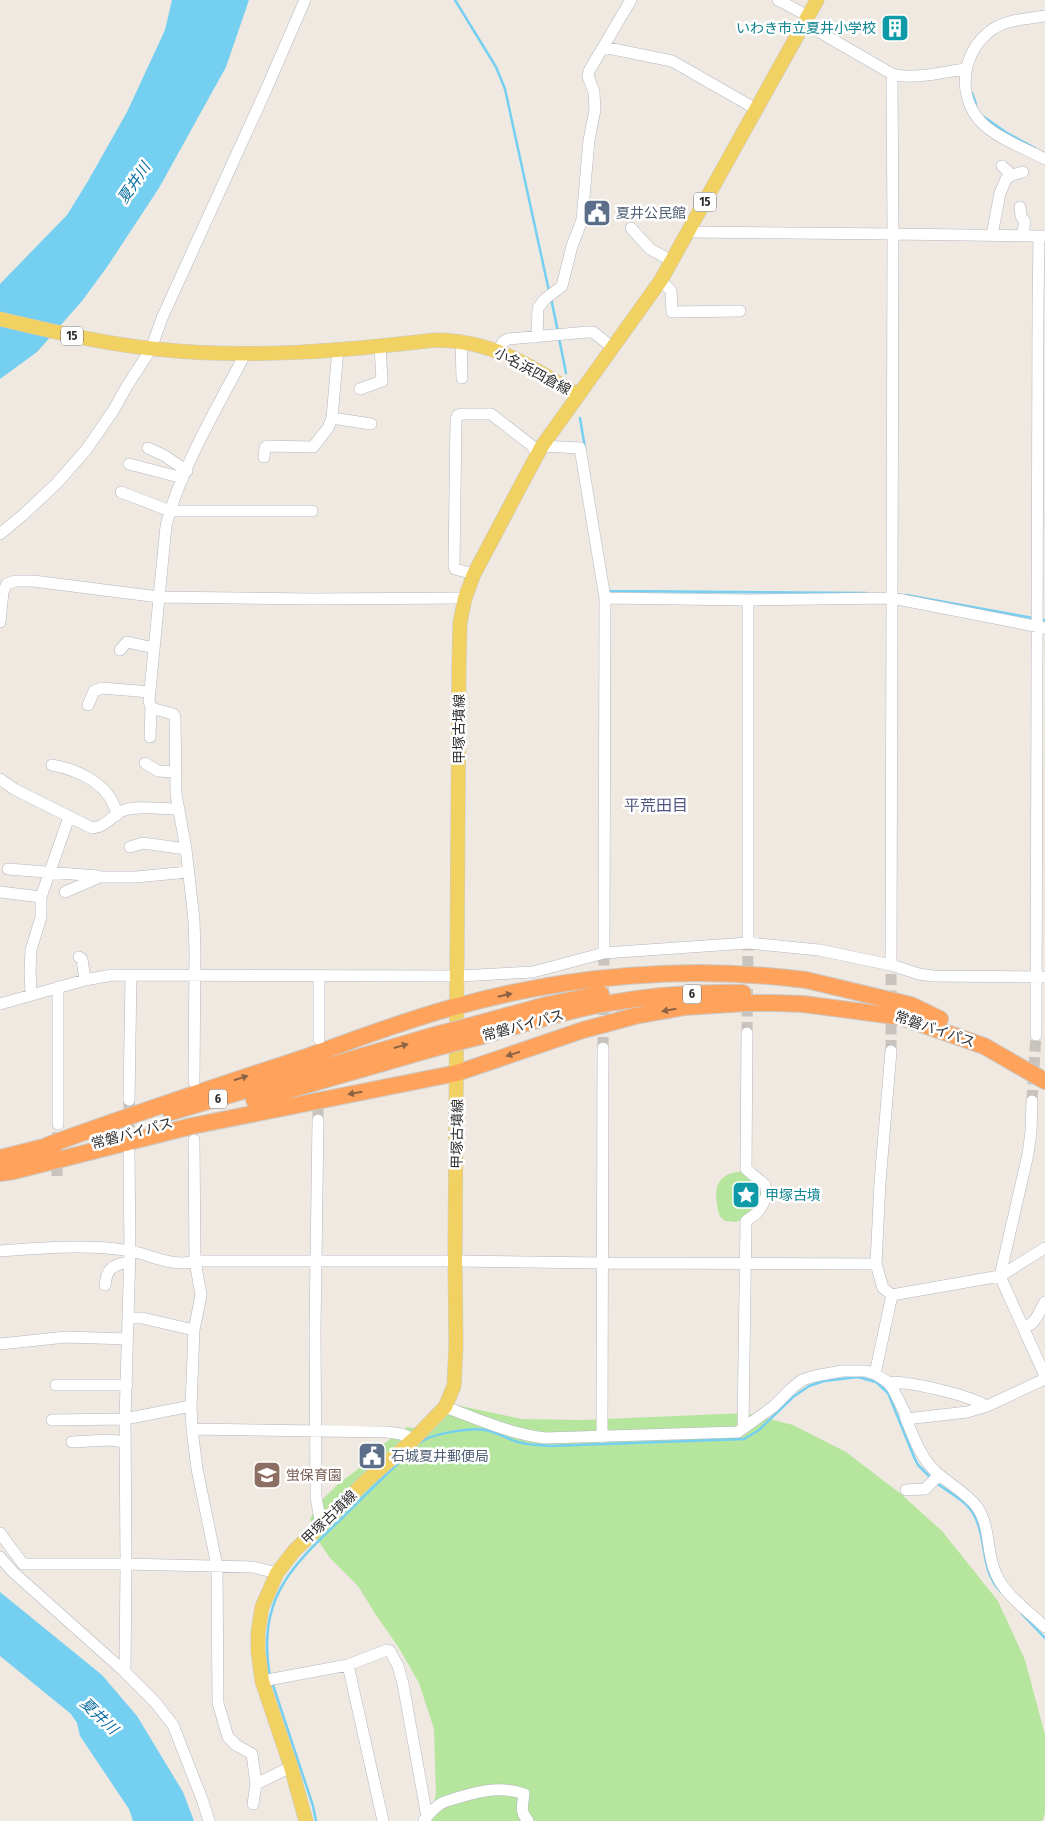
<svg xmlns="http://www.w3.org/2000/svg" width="1045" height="1821" font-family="'Fira Sans Condensed','Noto Sans JP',sans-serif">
	<rect width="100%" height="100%" fill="#efe9e1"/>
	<path fill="#b6e59e" d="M 736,1172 L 741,1172 L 763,1188 L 759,1205 L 741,1220 L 736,1222 L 725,1221 C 718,1217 718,1210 717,1203 C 714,1187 719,1175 736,1172 Z
		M 440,1404 L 456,1405 L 522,1419 L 582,1420 L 746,1413 L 793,1425 L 846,1452 L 901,1494 L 942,1531 L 998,1601 L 1025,1660 L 1045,1735 L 1045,1813 L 1042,1821 L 430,1821 L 436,1794 L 434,1729 L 419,1683 L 399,1648 L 376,1615 L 358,1586 L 330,1558 L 317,1539 L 310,1519 L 318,1504 L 336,1486 L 358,1469 L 378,1448 L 407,1427 L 420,1429 Z"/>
	<path fill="#75cff0" d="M 172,0 L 249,0 L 226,67 L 159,188 L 107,267 L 82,301 L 37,352 L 0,379 L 0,284 L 67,215 L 88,181 L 127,112 L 165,30 Z
		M 0,1592 L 102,1675 L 137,1716 L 183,1792 L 194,1821 L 133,1821 L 129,1809 L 80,1736 L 77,1723 L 71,1714 L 0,1656 Z"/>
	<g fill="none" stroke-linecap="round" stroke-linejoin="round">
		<path stroke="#75cff0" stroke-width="2.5" d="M 455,0 L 496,67 L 505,89 L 549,291
			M 972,93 L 976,104
			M 984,117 L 1007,133 L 1035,148
			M 551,298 L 558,332
			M 559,338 L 566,373
			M 580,418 L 585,448
			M 608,589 L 609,591 L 866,593
			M 906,595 L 1033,618
			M 1044,620 L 1045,620
			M 421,1442 C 431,1434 472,1427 485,1430 C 497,1432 507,1439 518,1442 C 528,1445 539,1445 549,1446 L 744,1439 L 759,1430 L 793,1397 L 809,1386 L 824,1381 L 858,1377 L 876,1382 L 888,1393 L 914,1457 L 918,1465 L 931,1478
			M 935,1482 C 948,1492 966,1500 974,1515 C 988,1540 979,1569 1001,1592
			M 1022,1614 L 1045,1638
			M 270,1677 C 257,1599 289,1569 341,1519 C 365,1495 390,1471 415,1447
			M 272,1682 L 313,1806 L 316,1821"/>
		<path stroke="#c8c4bd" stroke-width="11" stroke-dasharray="11 5.5" stroke-linecap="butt" d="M 747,1033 L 748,943
			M 603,1048 L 604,953
			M 891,1051 L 891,965
			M 129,1100 L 129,1148
			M 1032,1101 L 1036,1035
			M 318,1120 L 318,1075
			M 57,1176 L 58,1124"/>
		<defs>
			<path id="minor" d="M 778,0 L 808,16
				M 1045,16 C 1028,19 1008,19 993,29 C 962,50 955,95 982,123 C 997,138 1026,149 1045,159
				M 804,23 L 892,74 C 913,80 944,72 965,69
				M 603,47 L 672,61 L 756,109
				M 892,74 L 893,234 L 1039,236
				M 1002,166 L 1012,175
				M 1020,207 L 1021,216 L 1025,222 L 1022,236
				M 631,228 L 650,249 L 672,261
				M 689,232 L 893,234 L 891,965
				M 992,235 L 1000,193 L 1004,184 L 1006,179 L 1012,175 L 1023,172
				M 661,280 L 671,291 L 672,312 L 740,311
				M 537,337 L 538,308 L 545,299 L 562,286 L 572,246 L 582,220 L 589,140 L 595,110 L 594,92 L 588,76 L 589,71 L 631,0
				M 461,340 L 462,378
				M 498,351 L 503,342 L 508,339 L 588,332 L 593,332 L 613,348
				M 360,389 L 382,381 L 380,345
				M 332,418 L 371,424
				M 542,446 L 580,448 L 605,598 L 604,953
				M 148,448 L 165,456 L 187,471
				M 264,457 L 265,448 L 267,446 L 313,447 L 328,428 L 332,418 L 338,349
				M 129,464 L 183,478
				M 121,492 L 170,511 L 312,511
				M 0,534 L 23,515 L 57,483 L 86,450 L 113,411 L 127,386 L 151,349 L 162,318 L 265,92 L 305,0
				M 474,574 L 455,569 L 454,566 L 456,419 L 458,415 L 463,414 L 491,414 L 531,445 L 538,454
				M 605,598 L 748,600 L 892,598 L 1045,628
				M 0,622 L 3,592 L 7,584 L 15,581 L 33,581 L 159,597 L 312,599 L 465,598
				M 120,650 L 127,642 L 154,648
				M 88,705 L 94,691 L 102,688 L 150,692
				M 150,737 L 151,708
				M 145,763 L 158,771 L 175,772
				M 52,765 C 80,770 111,785 117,815
				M 0,779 L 14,789 L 92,828 C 106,827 111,816 122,811 C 136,805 163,809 178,809
				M 130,847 L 143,843 L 186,849
				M 8,869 L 98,876
				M 0,892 L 41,897 L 41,917 L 31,950 L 30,970 L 31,995
				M 65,892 L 100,877 L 136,877 L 188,872
				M 41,897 L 69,817
				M 748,943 L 748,600
				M 79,957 L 82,959 L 85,980
				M 0,1004 L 85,980 L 112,975 L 458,976 L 533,972 L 604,953 L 748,943 L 819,950 L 891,965 L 919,974 L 933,976 L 1045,977
				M 1036,1035 L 1038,307 L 1039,236 L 1045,236
				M 319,1039 L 319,976
				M 194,1082 L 195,951 L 194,920 L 186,849 L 176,794 L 175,717 L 173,714 L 151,708 L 149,701 L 166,526 C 180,469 218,407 245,354
				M 129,1100 L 131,976
				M 1032,1101 L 1031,1132 L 1028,1154 L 1000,1276 L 1045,1376
				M 318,1120 L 315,1330 L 316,1497 L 321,1525
				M 58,1124 L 58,987
				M 194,1140 L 195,1261 L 455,1261 L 601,1263 L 876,1264
				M 129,1152 L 130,1251 L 125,1419 L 191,1406
				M 0,1251 C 41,1248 99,1243 139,1253 C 157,1258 177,1267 195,1261 L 201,1295 L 194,1330 L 191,1406 L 192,1429 L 197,1469 L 217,1566 L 218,1703 L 228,1737 L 236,1745 L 252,1754 L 256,1784 L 253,1804
				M 105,1285 C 107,1268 112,1265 129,1262
				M 892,1295 L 1000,1276 L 1045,1248
				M 128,1318 L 142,1318 L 194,1330
				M 1024,1328 C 1037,1323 1038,1313 1045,1302
				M 0,1344 L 66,1337 L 127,1339
				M 875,1374 L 892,1295 L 883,1288 L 876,1264 L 880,1182 L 891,1051
				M 888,1382 C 913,1382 965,1394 987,1406 L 1045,1379
				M 56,1385 L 127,1385
				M 445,1407 C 478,1419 510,1434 545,1438 L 738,1432 L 773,1407 L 792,1388 L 802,1380 L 815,1376 L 842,1371 L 866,1371 L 875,1374 L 888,1382 L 893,1389 L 905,1413 L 906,1419 C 914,1438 921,1458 936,1472 C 949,1484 967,1493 977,1507 C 991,1527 986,1553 996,1574 C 1005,1595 1028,1611 1045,1627
				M 906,1419 L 967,1412 L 987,1406
				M 52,1420 L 125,1419 L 126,1564 L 125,1672
				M 743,1428 L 746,1221 L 757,1213 L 763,1204 L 767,1194 L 765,1185 L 746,1169 L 747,1033
				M 192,1429 L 387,1432 L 401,1434 L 414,1439
				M 602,1437 L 603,1048
				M 72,1442 L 110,1440 L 125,1442
				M 906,1490 L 925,1489 L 939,1475
				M 0,1533 L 23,1564 L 126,1564 L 253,1567 L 277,1573
				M 0,1557 L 13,1572 L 125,1672 L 155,1702 L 173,1725 L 202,1799 L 209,1821
				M 348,1665 L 383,1821
				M 262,1681 L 348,1665 L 387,1650 L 390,1651 L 398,1666 L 403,1684 L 427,1817
				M 256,1784 L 291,1767
				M 424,1820 C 429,1814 437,1805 444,1802 C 469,1794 498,1784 524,1794 C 523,1805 519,1811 528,1821"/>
			<path id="major" d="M 0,319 C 52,331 103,344 156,349 C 249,359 343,351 435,340 C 492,340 531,366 578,395
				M 306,1821 L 291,1767 L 262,1681 L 258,1651 L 258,1633 L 262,1607 L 277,1573 L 294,1551 L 367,1480 L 414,1439 L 445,1407 L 454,1386 L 456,1345 L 455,1261 L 459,661 L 460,623 L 465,598 L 474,574 L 521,485 L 542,446 L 661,280 L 817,0"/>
			<path id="highway" d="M 898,1016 L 984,1046 L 1045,1081
				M 477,1024 L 546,1005 L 601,994
				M 478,1037 C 519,1025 561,1012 603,1004 C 650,996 697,992 743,993
				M 254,1100 L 435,1048
				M 171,1112 L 435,1035
				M 46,1146 C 130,1115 215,1087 300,1059 C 352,1041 404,1020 458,1006 C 570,975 690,965 806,980 L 911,1005 L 940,1019
				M 0,1158 L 56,1144
				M 0,1173 L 14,1171 L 192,1126 L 457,1073 L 583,1030 L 635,1016 L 685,1007 L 747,1003 L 775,1003 L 803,1004 L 909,1018"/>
		</defs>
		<use href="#minor" stroke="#b4b7c1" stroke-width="12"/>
		<use href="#major" stroke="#c9c9c9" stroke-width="15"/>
		<use href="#highway" stroke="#c9c9c9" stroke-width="18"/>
		<use href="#minor" stroke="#fff" stroke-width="11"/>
		<use href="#major" stroke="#f2d163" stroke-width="14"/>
		<use href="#highway" stroke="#ffa35c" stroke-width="16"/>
		<defs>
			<path id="highway-bridge" d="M 435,1035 L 477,1024
				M 435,1048 L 478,1037"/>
		</defs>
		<use href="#highway-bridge" stroke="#c9c9c9" stroke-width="18" stroke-linecap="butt"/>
		<use href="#highway-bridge" stroke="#ffa35c" stroke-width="16"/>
	</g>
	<defs><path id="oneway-solid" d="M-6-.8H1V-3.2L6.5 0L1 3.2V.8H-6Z" transform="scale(1.25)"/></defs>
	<g fill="#8c6343">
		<use href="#oneway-solid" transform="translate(505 995) rotate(-13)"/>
		<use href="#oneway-solid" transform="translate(669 1010) rotate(170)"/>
		<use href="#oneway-solid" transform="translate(401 1046) rotate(-16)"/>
		<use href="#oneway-solid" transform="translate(513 1054) rotate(162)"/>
		<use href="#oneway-solid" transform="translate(241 1078) rotate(-18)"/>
		<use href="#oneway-solid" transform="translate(355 1093) rotate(170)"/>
	</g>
	<defs>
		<symbol id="building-square" viewBox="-11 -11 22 22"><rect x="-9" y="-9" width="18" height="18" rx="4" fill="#0f9aa8" stroke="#fff"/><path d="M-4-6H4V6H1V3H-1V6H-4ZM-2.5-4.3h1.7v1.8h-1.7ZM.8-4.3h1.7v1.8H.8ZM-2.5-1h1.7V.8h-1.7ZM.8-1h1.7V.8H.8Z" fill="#fff"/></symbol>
		<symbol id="civic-square" viewBox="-11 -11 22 22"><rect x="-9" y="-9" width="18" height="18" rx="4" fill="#5c6f8a" stroke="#fff"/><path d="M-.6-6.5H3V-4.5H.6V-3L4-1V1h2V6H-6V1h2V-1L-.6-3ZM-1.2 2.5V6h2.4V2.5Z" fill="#fff"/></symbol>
		<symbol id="sight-square" viewBox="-11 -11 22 22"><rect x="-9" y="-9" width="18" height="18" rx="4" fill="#0f9aa8" stroke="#fff"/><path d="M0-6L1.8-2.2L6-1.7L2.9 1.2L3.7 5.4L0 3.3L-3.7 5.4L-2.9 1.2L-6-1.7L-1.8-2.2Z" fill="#fff"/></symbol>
		<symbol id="school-square" viewBox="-11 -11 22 22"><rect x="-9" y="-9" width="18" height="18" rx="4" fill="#8d6e63" stroke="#fff"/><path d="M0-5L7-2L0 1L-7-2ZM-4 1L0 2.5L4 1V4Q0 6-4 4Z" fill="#fff"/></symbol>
	</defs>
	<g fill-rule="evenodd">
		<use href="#building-square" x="879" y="12" width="32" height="32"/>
		<use href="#civic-square" x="581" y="197" width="32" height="32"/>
		<use href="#sight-square" x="730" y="1179" width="32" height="32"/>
		<use href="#civic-square" x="356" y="1440" width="32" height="32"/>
		<use href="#school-square" x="251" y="1459" width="32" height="32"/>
	</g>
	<g text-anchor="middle" stroke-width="5" stroke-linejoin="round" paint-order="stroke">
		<g fill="#fff" stroke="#6d6d6d" stroke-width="1">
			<rect x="694" y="192.5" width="22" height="19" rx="4"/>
			<rect x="61" y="326.5" width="22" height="19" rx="4"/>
			<rect x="683" y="984.5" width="18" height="19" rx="4"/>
			<rect x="209" y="1089.5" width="18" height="19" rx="4"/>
		</g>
		<g font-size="12" font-weight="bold" fill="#2e2e2e">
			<text x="705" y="206">15</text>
			<text x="72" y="340">15</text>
			<text x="692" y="998">6</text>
			<text x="218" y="1103">6</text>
		</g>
		<g font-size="14" fill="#0d838f" stroke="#fff" text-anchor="end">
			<text x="876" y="33">いわき市立夏井小学校</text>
			<text x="765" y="1200" text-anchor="start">甲塚古墳</text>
		</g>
		<g font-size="14" fill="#4e5e75" stroke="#fff" text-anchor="start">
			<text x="616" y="218">夏井公民館</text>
			<text x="391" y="1461">石城夏井郵便局</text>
		</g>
		<g font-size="14" fill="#2e2e2e" stroke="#fff">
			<text transform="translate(533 371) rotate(28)" y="5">小名浜四倉線</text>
			<text transform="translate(459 729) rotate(-90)" y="5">甲塚古墳線</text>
			<text transform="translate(523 1025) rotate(-15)" y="5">常磐バイパス</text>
			<text transform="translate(935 1029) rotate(19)" y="5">常磐バイパス</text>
			<text transform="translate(132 1133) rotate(-15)" y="5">常磐バイパス</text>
			<text transform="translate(457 1134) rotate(-89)" y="5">甲塚古墳線</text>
			<text transform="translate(329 1517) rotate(-44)" y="5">甲塚古墳線</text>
		</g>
		<g font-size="14" fill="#785e54" stroke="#fff" text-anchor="start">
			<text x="286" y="1480">蛍保育園</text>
		</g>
		<g font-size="15" font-style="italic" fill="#0d6fa3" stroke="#fff">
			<text transform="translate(134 183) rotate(-56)" y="5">夏井川</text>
			<text transform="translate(99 1716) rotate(43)" y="5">夏井川</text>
		</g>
		<g font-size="16" fill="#4d5680" stroke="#fff">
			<text x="656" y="811">平荒田目</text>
		</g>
	</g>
</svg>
